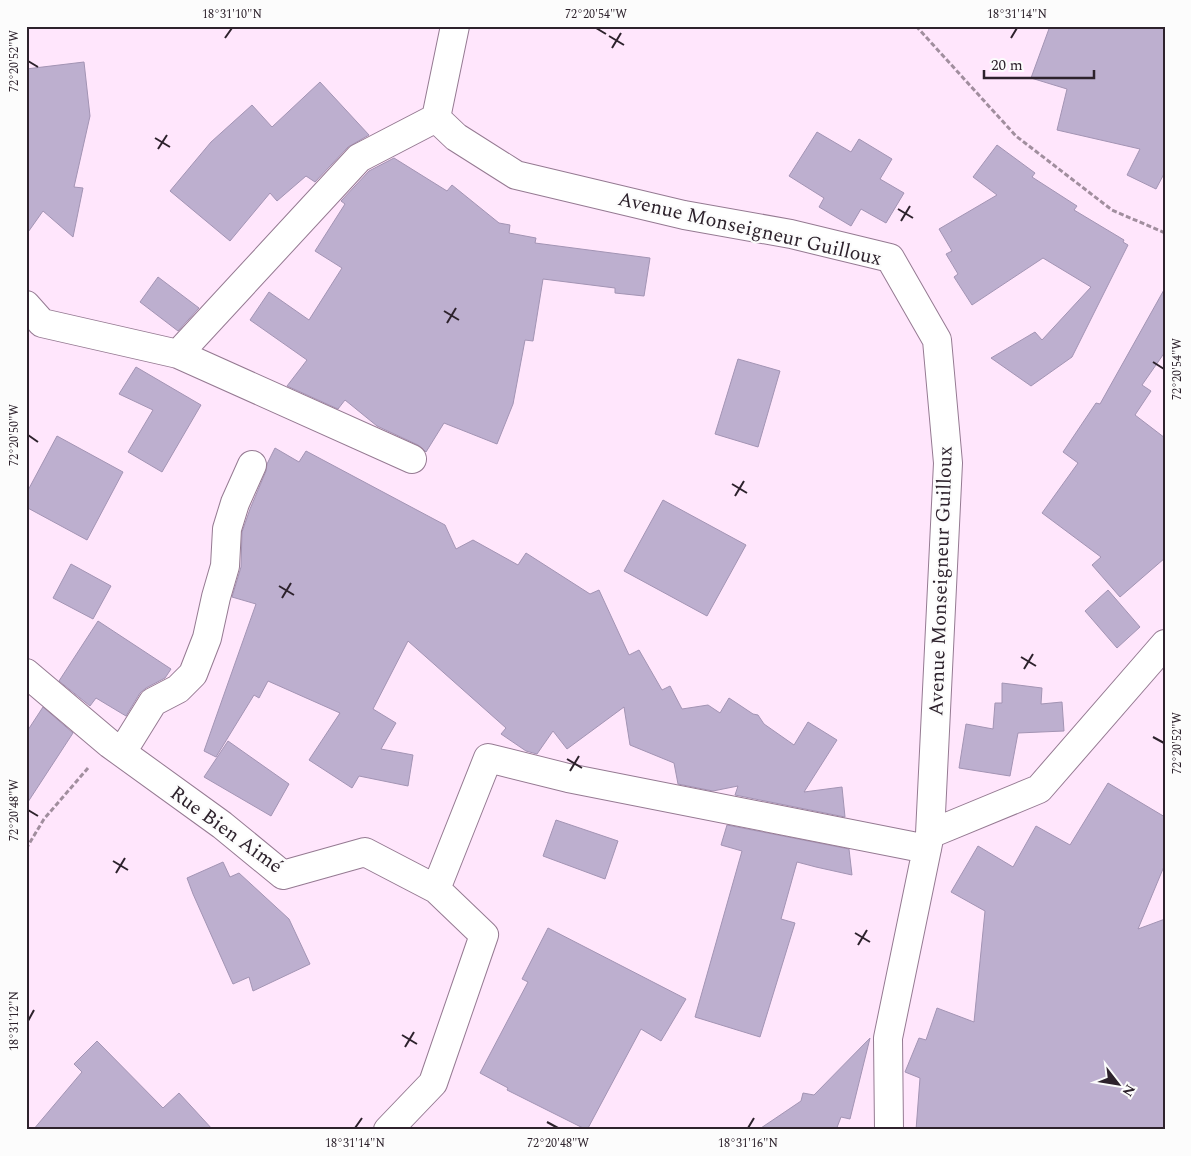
<svg xmlns="http://www.w3.org/2000/svg" width="1191" height="1156" font-family="Spectral,serif">
	<rect width="100%" height="100%" fill="#ffe6fc"/>
	<path fill="#bdafcf" stroke="#a394b4" d="M 1050,26 L 1165,26 L 1165,172 L 1156,189 L 1127,175 L 1140,149 L 1057,130 L 1067,89 L 1031,78 Z
		M 84,62 L 90,116 L 74,187 L 83,188 L 73,237 L 43,211 L 26,235 L 26,69 Z
		M 320,82 L 369,135 L 348,147 L 315,182 L 306,176 L 277,201 L 270,193 L 230,241 L 170,191 L 211,142 L 252,105 L 272,127 Z
		M 817,132 L 851,152 L 859,139 L 892,159 L 880,179 L 904,193 L 886,223 L 861,209 L 851,226 L 819,207 L 824,198 L 789,176 Z
		M 997,145 L 1035,173 L 1032,177 L 1077,206 L 1074,210 L 1124,240 L 1123,242 L 1128,245 L 1072,357 L 1031,386 L 991,358 L 1035,332 L 1042,340 L 1091,287 L 1043,258 L 972,305 L 954,277 L 958,274 L 946,254 L 952,251 L 939,229 L 997,195 L 973,177 Z
		M 394,158 L 447,191 L 452,185 L 499,223 L 510,225 L 509,233 L 536,238 L 535,243 L 650,258 L 644,296 L 615,293 L 615,288 L 543,279 L 533,341 L 525,340 L 513,404 L 497,444 L 444,423 L 426,452 L 424,450 L 418,445 L 377,426 L 345,400 L 338,409 L 287,386 L 307,360 L 250,320 L 269,292 L 309,320 L 342,268 L 315,251 L 345,204 L 341,201 L 369,171 Z
		M 158,277 L 199,308 L 178,331 L 140,302 Z
		M 1165,288 L 1165,352 L 1142,385 L 1151,391 L 1135,415 L 1165,438 L 1165,558 L 1120,597 L 1092,565 L 1101,557 L 1042,513 L 1078,463 L 1063,452 L 1096,403 L 1100,404 Z
		M 738,359 L 780,371 L 758,447 L 715,434 Z
		M 136,367 L 201,405 L 162,472 L 128,452 L 153,410 L 119,394 Z
		M 57,436 L 123,472 L 87,540 L 26,507 L 26,494 Z
		M 275,448 L 299,462 L 306,451 L 445,525 L 456,549 L 473,540 L 518,565 L 526,553 L 590,594 L 599,590 L 629,655 L 639,650 L 662,690 L 670,686 L 682,709 L 708,705 L 720,713 L 729,698 L 753,714 L 758,715 L 764,724 L 794,745 L 808,722 L 837,740 L 804,792 L 842,787 L 845,817 L 735,795 L 738,786 L 713,791 L 678,784 L 674,763 L 630,745 L 624,707 L 567,749 L 553,731 L 537,754 L 526,751 L 501,734 L 506,728 L 408,641 L 373,709 L 396,723 L 381,749 L 413,755 L 408,786 L 359,776 L 352,788 L 309,760 L 340,713 L 268,681 L 259,698 L 254,695 L 216,757 L 204,751 L 256,604 L 232,597 L 241,567 L 242,532 L 250,509 L 266,471 L 267,464 Z
		M 663,500 L 746,545 L 707,616 L 624,571 Z
		M 71,564 L 111,586 L 93,619 L 53,598 Z
		M 1108,590 L 1140,627 L 1117,648 L 1085,611 Z
		M 98,621 L 171,669 L 165,678 L 146,688 L 140,693 L 126,716 L 96,698 L 90,706 L 59,681 Z
		M 1002,683 L 1042,688 L 1041,704 L 1062,702 L 1064,731 L 1018,733 L 1010,776 L 959,768 L 966,724 L 993,729 L 995,703 L 1002,703 Z
		M 43,707 L 73,733 L 26,805 L 26,733 Z
		M 228,741 L 289,784 L 271,816 L 204,777 Z
		M 1108,783 L 1165,817 L 1165,864 L 1138,929 L 1165,919 L 1165,1130 L 916,1130 L 920,1078 L 905,1072 L 919,1038 L 926,1040 L 937,1008 L 974,1022 L 985,911 L 951,892 L 978,846 L 1013,867 L 1036,826 L 1070,845 Z
		M 556,820 L 618,841 L 605,879 L 543,856 Z
		M 727,825 L 849,849 L 852,875 L 816,867 L 797,862 L 781,919 L 795,923 L 760,1037 L 695,1017 L 742,851 L 721,845 Z
		M 223,862 L 230,877 L 239,873 L 289,919 L 310,964 L 253,991 L 249,977 L 233,984 L 193,894 L 187,878 Z
		M 548,928 L 686,999 L 661,1041 L 641,1029 L 587,1130 L 507,1090 L 508,1088 L 480,1073 L 528,982 L 522,979 Z
		M 870,1038 L 850,1119 L 841,1117 L 836,1130 L 758,1130 L 801,1101 L 803,1093 L 814,1095 Z
		M 97,1041 L 163,1108 L 179,1093 L 213,1130 L 33,1130 L 82,1072 L 74,1064 Z"/>
	<g fill="none" stroke-linecap="round" stroke-linejoin="round">
		<defs>
			<path id="minor" d="M 455,26 L 436,118 L 456,137 L 516,175 L 684,215 L 791,234 L 890,258 L 937,340 L 948,463 L 930,834 L 888,1038 L 889,1130
				M 26,305 L 42,323 L 178,354 L 359,158 L 436,118
				M 178,354 L 412,459
				M 26,673 L 110,744 L 222,825 L 283,875 L 365,852 L 436,889 L 484,935 L 433,1083 L 388,1130
				M 122,752 L 153,702 L 178,689 L 193,674 L 207,638 L 216,597 L 225,566 L 227,529 L 235,503 L 252,465
				M 930,834 L 1039,789 L 1165,644
				M 436,889 L 488,758 L 568,778 L 927,849"/>
		</defs>
		<use href="#minor" stroke="#957a92" stroke-width="30"/>
		<path stroke="#a18e9e" stroke-width="3" stroke-dasharray="5 2.5" stroke-linecap="butt" d="M 916,26 L 1016,136 L 1112,210 L 1165,233
			M 26,849 L 44,819 L 88,768"/>
		<use href="#minor" stroke="#fff" stroke-width="28"/>
	</g>
	<path fill="none" stroke="#2d222c" stroke-width="2" d="M 596,28 L 606,34M 609,36 L 624,45M 225,38 L 232,28M 1011,38 L 1017,28M 612,48 L 621,33M 28,61 L 38,67M 155,138 L 170,147M 158,149 L 167,135M 898,209 L 913,218M 901,221 L 910,206M 444,311 L 459,320M 447,323 L 456,308M 1153,362 L 1164,369M 28,435 L 38,442M 732,484 L 747,493M 735,496 L 744,481M 279,586 L 294,595M 282,598 L 291,583M 1021,657 L 1036,666M 1024,669 L 1033,654M 1153,737 L 1164,743M 567,759 L 582,768M 570,771 L 579,756M 28,810 L 38,816M 113,861 L 128,870M 116,873 L 125,858M 855,933 L 870,942M 858,945 L 867,930M 28,1021 L 34,1010M 402,1035 L 417,1044M 405,1047 L 414,1032M 547,1122 L 558,1128M 355,1128 L 362,1118M 748,1128 L 754,1118"/>
	<g text-anchor="middle" stroke-width="4.5" stroke-linejoin="round" paint-order="stroke">
		<g font-size="20" fill="#2d222c" stroke="#fcfcfc">
			<text transform="translate(750 228) rotate(13)" y="7">Avenue Monseigneur Guilloux</text>
			<text transform="translate(940 581) rotate(-88)" y="7">Avenue Monseigneur Guilloux</text>
			<text transform="translate(227 829) rotate(36)" y="7">Rue Bien Aimé</text>
		</g>
	</g>
	<rect width="1191" height="1156" fill="none" stroke="#fcfcfc" stroke-width="55"/>
	<g transform="translate(1118 1084) rotate(121)" stroke="#fcfcfc" stroke-width="4" paint-order="stroke">
	<path d="M0-4L9 19L0 12L-9 19Z" fill="#2d222c"/>
	<text y="-8" font-size="14" font-weight="bold" text-anchor="middle" fill="#2d222c">N</text>
	</g>
	<path d="M984 70v8h110v-8" fill="none" stroke="#2d222c" stroke-width="2.5"/>
	<text x="991" y="70" font-size="15" fill="#2d222c" stroke="#fcfcfc" stroke-width="4" paint-order="stroke">20 m</text>
	<rect x="28" y="28" width="1136" height="1100" fill="none" stroke="#2d222c" stroke-width="2"/>
	<g font-size="12" text-anchor="middle" fill="#2d222c">
		<text x="232" y="18">18°31'10"N</text>
		<text x="596" y="18">72°20'54"W</text>
		<text x="1017" y="18">18°31'14"N</text>
		<text transform="translate(14 61) rotate(-90)" y="4">72°20'52"W</text>
		<text transform="translate(1177 369) rotate(-90)" y="4">72°20'54"W</text>
		<text transform="translate(14 435) rotate(-90)" y="4">72°20'50"W</text>
		<text transform="translate(1177 743) rotate(-90)" y="4">72°20'52"W</text>
		<text transform="translate(14 810) rotate(-90)" y="4">72°20'48"W</text>
		<text transform="translate(14 1021) rotate(-90)" y="4">18°31'12"N</text>
		<text x="355" y="1147">18°31'14"N</text>
		<text x="558" y="1147">72°20'48"W</text>
		<text x="748" y="1147">18°31'16"N</text>
	</g>
</svg>
